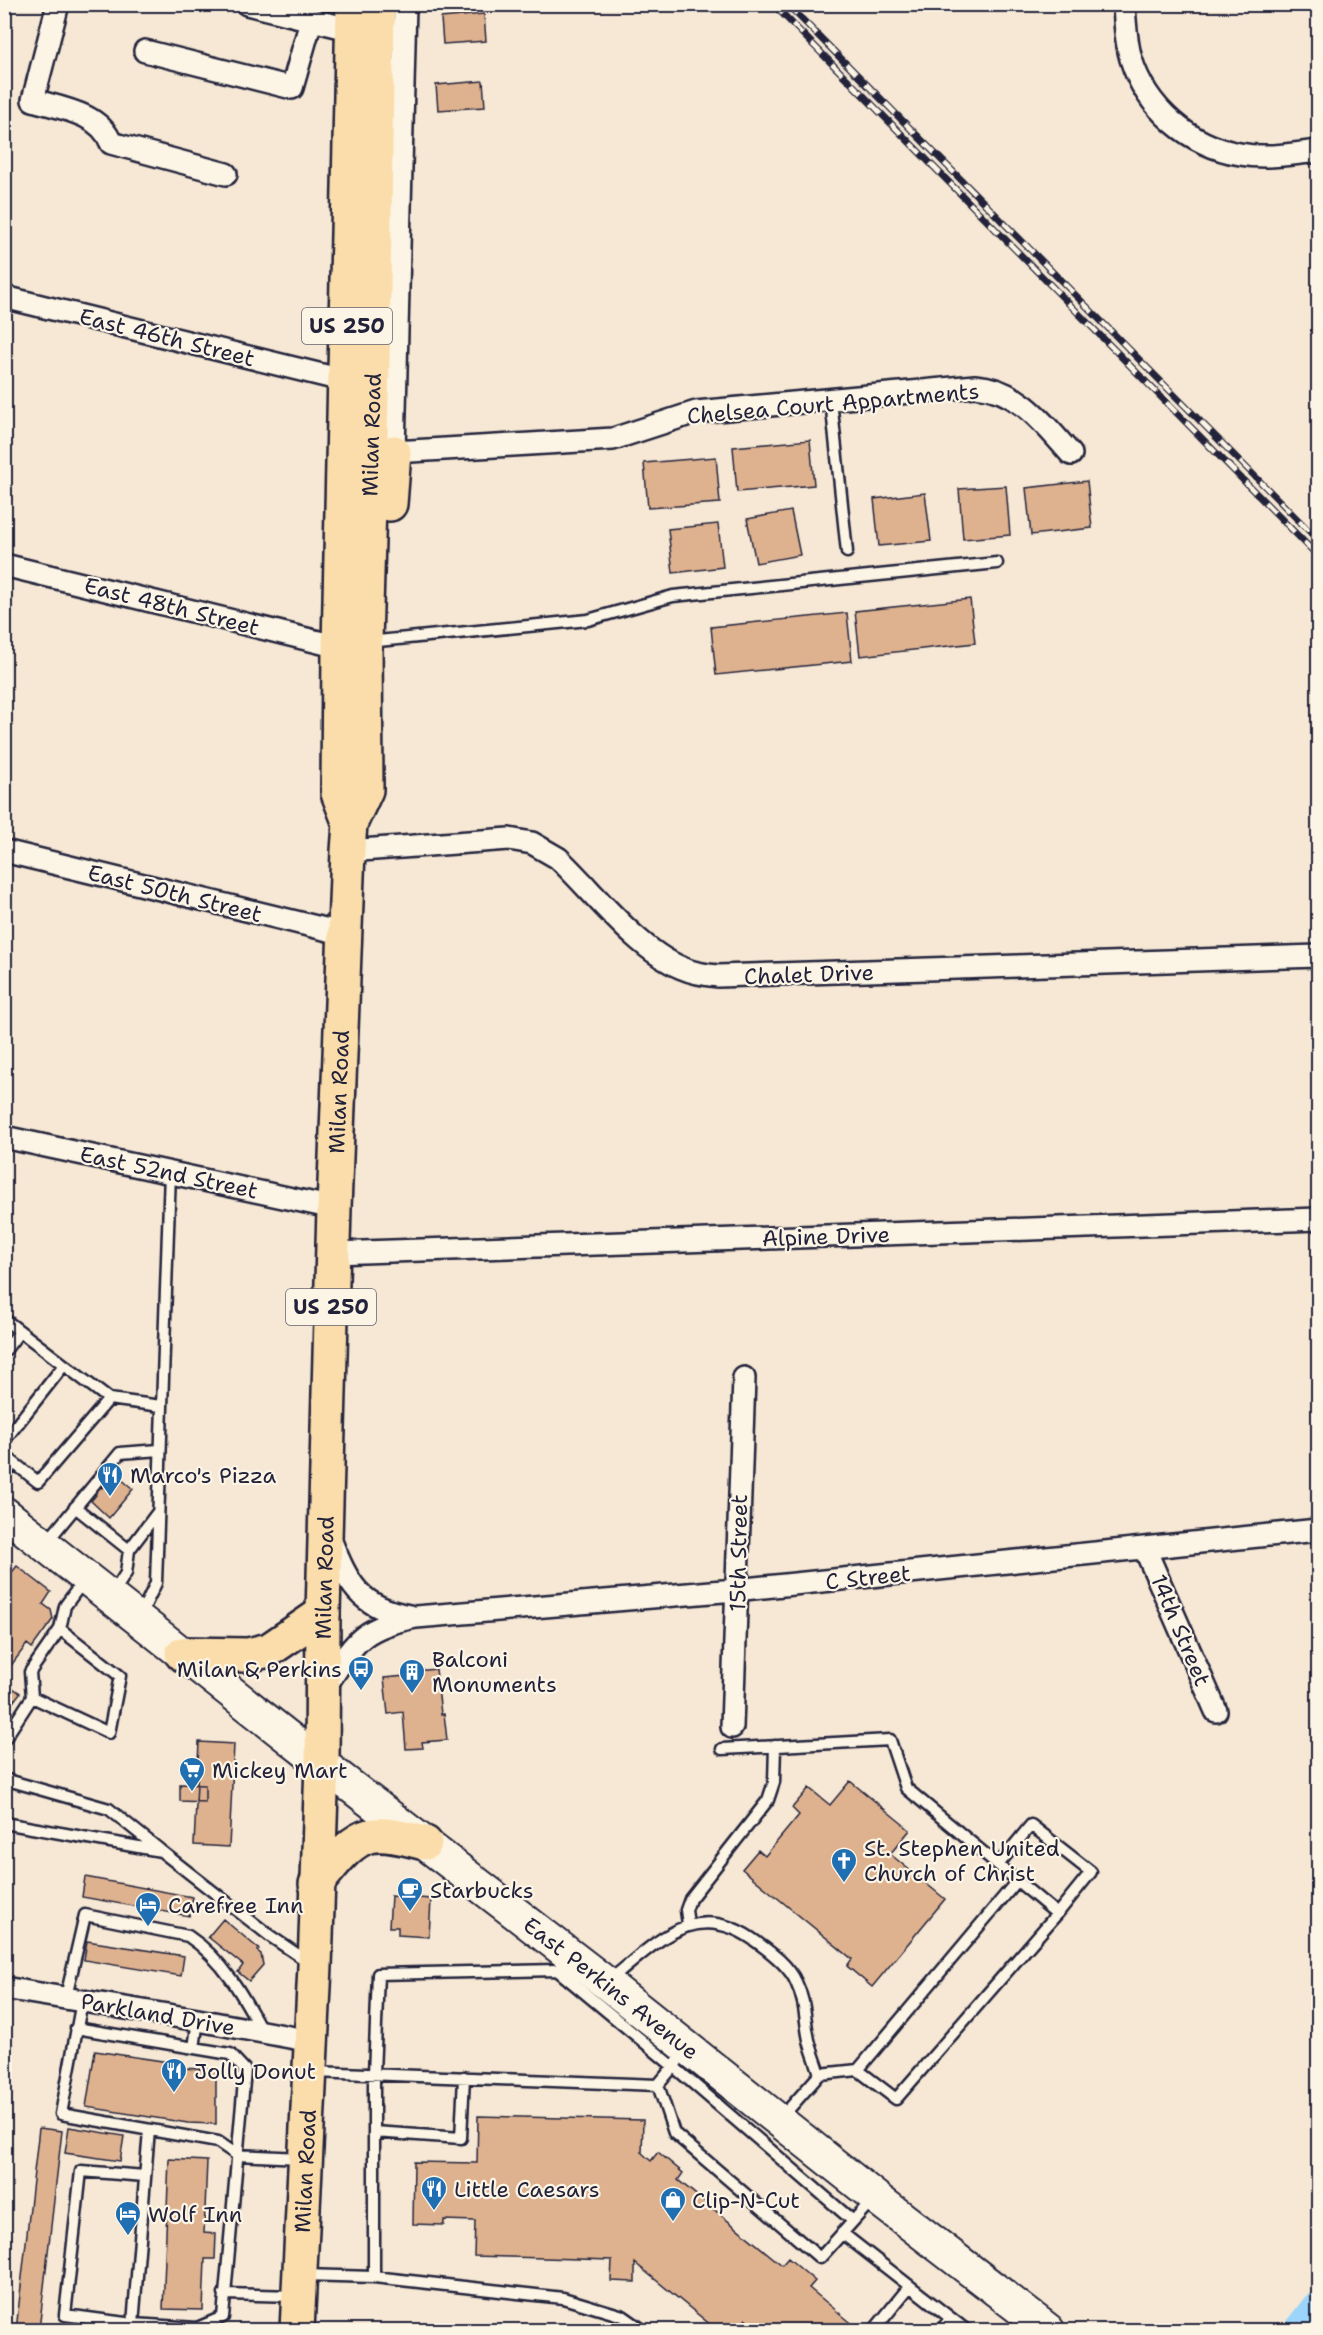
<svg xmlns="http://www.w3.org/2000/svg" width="1323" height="2335" font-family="'Shantell Sans',sans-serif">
	<rect width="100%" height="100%" fill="#f6e8d4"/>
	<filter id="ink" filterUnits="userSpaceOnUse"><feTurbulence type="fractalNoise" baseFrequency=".0167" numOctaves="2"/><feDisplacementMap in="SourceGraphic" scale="12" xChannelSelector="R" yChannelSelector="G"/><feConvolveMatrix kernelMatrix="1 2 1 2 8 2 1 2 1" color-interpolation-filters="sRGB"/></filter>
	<g filter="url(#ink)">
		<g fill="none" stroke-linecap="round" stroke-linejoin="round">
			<path stroke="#9cd5fc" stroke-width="34" d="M 1301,2330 L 1318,2308"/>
		</g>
		<path fill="#dfb28f" stroke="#22223b" stroke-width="1.5" d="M 416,4 L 472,4 L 416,10 Z
			M 484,14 L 486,41 L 443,44 L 441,18 Z
			M 483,81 L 485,107 L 438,110 L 436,85 Z
			M 810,440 L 814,485 L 737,492 L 733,447 Z
			M 716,457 L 720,503 L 648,508 L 644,463 Z
			M 1087,481 L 1092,528 L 1031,535 L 1026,488 Z
			M 1006,486 L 1010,535 L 963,539 L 959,489 Z
			M 925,493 L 931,541 L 879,546 L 874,499 Z
			M 791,511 L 800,555 L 756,563 L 747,519 Z
			M 718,524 L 723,567 L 673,573 L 668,529 Z
			M 970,599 L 975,643 L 860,656 L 855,611 Z
			M 847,613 L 852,661 L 716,675 L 711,627 Z
			M 114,1473 L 133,1489 L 109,1518 L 91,1501 L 96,1495 L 93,1493 L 99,1486 L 102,1488 Z
			M 17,1566 L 51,1592 L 43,1604 L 51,1610 L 53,1619 L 32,1648 L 27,1644 L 4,1675 L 4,1582 Z
			M 436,1669 L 441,1714 L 444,1714 L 447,1740 L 422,1742 L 423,1748 L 406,1749 L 403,1712 L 388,1714 L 384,1678 L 406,1676 L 406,1672 Z
			M 4,1682 L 20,1693 L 4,1714 Z
			M 199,1742 L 234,1744 L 229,1847 L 194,1845 Z
			M 850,1781 L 910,1830 L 890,1854 L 945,1899 L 872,1987 L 847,1966 L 852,1959 L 742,1869 L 758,1850 L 765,1856 L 799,1815 L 792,1808 L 809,1788 L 830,1805 Z
			M 180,1784 L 205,1785 L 205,1802 L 180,1801 Z
			M 85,1877 L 193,1897 L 189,1916 L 82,1897 Z
			M 391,1896 L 431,1899 L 429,1937 L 398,1935 L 398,1927 L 389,1927 Z
			M 223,1919 L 259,1949 L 257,1951 L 261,1954 L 263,1965 L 249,1981 L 238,1972 L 243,1965 L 208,1937 Z
			M 87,1941 L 184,1956 L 181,1976 L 84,1960 Z
			M 95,2051 L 182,2064 L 182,2068 L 216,2070 L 216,2124 L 188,2123 L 86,2107 Z
			M 478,2116 L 643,2120 L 642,2153 L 651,2161 L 658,2152 L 683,2173 L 678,2180 L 782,2265 L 788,2258 L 815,2281 L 809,2288 L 855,2326 L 852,2330 L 760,2330 L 746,2319 L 737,2330 L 717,2330 L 635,2263 L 635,2282 L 611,2281 L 612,2260 L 474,2256 L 475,2221 L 444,2220 L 444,2225 L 413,2224 L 414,2162 L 477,2163 Z
			M 69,2127 L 124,2136 L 120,2161 L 65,2153 Z
			M 39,2128 L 62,2131 L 39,2330 L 16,2330 Z
			M 169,2159 L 207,2161 L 204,2233 L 216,2234 L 215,2259 L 205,2259 L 203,2310 L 163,2309 Z"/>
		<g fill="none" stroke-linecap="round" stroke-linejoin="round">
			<defs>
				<path id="service" d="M 831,400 L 847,552
					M 368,642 L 588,620 L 673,596 L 997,563
					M 4,1319 L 109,1399 L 161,1406
					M 4,1352 L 20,1331
					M 4,1441 L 64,1365
					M 4,1455 L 38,1482 L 109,1399
					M 4,1475 L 14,1463
					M 75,1507 L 129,1550
					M 46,1543 L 120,1453 L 159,1450
					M 112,1595 L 126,1573 L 129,1550 L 157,1513
					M 139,1618 L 156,1583 L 170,1172
					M 32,1697 L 109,1733 L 120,1676 L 60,1629
					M 4,1740 L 32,1697 L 30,1672 L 60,1629 L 65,1606 L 84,1580
					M 4,1779 L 109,1809 L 160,1850
					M 4,1823 L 161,1851 L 270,1936 L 310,1963
					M 998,1865 L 1031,1825 L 1091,1872 L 1057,1914
					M 688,1924 L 686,1910 L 690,1899 L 768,1800 L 774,1782 L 775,1746
					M 609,1981 C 657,1942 696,1896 758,1943 C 772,1953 789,1966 796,1982 C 807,2005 804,2021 810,2044 C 813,2054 817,2064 820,2074 L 858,2070 L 896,2099 L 1057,1914 L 906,1788 L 890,1740 L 722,1749
					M 66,1997 L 85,1915 L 188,1936 C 223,1959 244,1997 263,2033
					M 82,2001 L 61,2114 L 218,2142 L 237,2155 L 301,2158
					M 76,2028 L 230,2054 L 245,2070 L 223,2317 L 197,2328 L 133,2324 L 149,2130
					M 194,2048 L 198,2020
					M 858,2070 L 1017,1881
					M 314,2072 L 658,2085 L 677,2062
					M 658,2085 L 674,2133 L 820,2258 L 873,2199
					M 781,2118 L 820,2074
					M 374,2132 L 461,2138 L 464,2077
					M 842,2233 L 966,2330
					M 303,2275 L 374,2277 L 374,2074 L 378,1974 L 557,1970 L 674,2067 L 853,2221
					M 374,2277 L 563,2298 L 623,2316 L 643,2330
					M 224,2294 L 295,2296
					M 133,2324 L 65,2315 L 81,2171 L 145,2176
					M 874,2330 L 909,2287
					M 941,2330 L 951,2318"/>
				<path id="minor" d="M 58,4 L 33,100 C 60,108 100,113 111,143 L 226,174
					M 247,4 L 337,26
					M 405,4 L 394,452 L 613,439 L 696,412 L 975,386 C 1019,389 1044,424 1071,454
					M 1124,4 C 1125,23 1126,42 1131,59 C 1146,108 1190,146 1240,154 C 1266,159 1293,154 1318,151
					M 145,51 L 292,88 L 311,21
					M 4,297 L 330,377
					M 4,565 L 339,647
					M 4,851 L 345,934
					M 348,851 L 509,839 L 532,843 L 558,858 C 594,892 636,949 682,968 C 693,973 706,975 718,976 L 1318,956
					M 4,1137 L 334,1208
					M 333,1253 L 1318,1219
					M 330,1539 C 348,1583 359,1608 410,1616
					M 1145,1549 L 1216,1711
					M 323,1690 C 355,1643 358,1628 416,1617 L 735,1590 L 1318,1530
					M 732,1727 L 744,1378
					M 4,1988 L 198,2020 L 311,2041"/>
				<g id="secondary">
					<path id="s1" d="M 4,1513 L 322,1764 L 606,1983 L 875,2197 L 1048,2330"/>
				</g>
				<g id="primary">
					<path d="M 390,504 L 394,452"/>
					<path d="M 350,824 L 338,793 L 339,647 L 353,4"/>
					<path d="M 182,1654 L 248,1655 L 269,1650 L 323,1613"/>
					<path d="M 316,1884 C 331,1868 347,1842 369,1836 C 386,1832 408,1839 425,1843"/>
					<path id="s2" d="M 297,2330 L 315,1966 L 322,1764 L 323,1613 L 334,1208 L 348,851 L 350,824 L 366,790 L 365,642 L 373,367 L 378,4"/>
				</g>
			</defs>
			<use href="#service" stroke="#22223b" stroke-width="15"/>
			<use href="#minor" stroke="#22223b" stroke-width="26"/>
			<use href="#secondary" stroke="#22223b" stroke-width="36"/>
			<use href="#primary" stroke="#22223b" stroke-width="38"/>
			<use href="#service" stroke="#fcf5e5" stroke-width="10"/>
			<use href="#minor" stroke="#fcf5e5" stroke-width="21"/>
			<use href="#secondary" stroke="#fcf5e5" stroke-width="32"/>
			<use href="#primary" stroke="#fbddab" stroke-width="33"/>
			<defs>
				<path id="rail" d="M 773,4 L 1318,556
					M 787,4 L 1318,540"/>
			</defs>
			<use href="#rail" stroke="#22223b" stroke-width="7"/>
			<use href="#rail" stroke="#fcf5e5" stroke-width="4.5" stroke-dasharray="14" stroke-linecap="butt"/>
		</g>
	</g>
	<defs>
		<symbol id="restaurant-pin" viewBox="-11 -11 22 30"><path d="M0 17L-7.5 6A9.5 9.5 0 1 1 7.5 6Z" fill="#1f6fb2" stroke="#fcf5e5"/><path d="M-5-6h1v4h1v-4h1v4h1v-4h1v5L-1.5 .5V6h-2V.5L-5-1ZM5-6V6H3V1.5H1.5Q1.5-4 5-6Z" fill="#fff"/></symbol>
		<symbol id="bus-pin" viewBox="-11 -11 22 30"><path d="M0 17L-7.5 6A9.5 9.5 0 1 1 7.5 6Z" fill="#1f6fb2" stroke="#fcf5e5"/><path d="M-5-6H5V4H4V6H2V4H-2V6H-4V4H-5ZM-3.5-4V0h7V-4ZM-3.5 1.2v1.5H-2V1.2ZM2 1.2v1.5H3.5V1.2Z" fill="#fff"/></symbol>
		<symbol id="building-pin" viewBox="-11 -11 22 30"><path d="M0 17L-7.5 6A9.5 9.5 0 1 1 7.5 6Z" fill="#1f6fb2" stroke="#fcf5e5"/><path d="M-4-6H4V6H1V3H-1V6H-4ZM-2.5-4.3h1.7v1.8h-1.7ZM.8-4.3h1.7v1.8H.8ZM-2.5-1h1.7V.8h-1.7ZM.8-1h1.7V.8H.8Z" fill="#fff"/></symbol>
		<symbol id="supermarket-pin" viewBox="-11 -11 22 30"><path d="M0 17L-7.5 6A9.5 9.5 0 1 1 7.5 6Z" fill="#1f6fb2" stroke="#fcf5e5"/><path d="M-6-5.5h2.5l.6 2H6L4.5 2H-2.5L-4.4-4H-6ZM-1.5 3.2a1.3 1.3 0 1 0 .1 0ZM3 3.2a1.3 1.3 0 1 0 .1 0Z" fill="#fff"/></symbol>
		<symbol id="church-pin" viewBox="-11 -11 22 30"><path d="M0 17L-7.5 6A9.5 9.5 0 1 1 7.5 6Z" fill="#1f6fb2" stroke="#fcf5e5"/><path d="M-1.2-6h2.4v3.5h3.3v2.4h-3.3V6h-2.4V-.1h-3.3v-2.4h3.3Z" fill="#fff"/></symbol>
		<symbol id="cafe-pin" viewBox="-11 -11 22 30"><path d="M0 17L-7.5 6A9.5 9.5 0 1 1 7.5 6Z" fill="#1f6fb2" stroke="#fcf5e5"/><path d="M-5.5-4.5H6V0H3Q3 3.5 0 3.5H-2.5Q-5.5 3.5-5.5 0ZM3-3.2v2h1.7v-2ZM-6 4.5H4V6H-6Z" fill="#fff"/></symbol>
		<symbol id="hotel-pin" viewBox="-11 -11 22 30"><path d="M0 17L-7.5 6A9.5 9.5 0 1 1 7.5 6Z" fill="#1f6fb2" stroke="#fcf5e5"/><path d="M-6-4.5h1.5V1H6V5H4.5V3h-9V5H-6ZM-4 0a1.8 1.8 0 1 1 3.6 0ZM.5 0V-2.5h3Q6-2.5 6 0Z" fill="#fff"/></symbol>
		<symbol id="shop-pin" viewBox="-11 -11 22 30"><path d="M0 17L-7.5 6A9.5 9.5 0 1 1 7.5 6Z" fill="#1f6fb2" stroke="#fcf5e5"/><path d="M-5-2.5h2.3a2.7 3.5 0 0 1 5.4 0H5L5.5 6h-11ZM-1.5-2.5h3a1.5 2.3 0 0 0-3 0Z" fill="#fff"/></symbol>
	</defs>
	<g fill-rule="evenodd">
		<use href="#restaurant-pin" x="95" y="1460" width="30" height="40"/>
		<use href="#bus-pin" x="346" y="1654" width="30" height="40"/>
		<use href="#building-pin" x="397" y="1657" width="30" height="40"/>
		<use href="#supermarket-pin" x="177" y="1755" width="30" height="40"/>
		<use href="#church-pin" x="829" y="1846" width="30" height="40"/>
		<use href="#cafe-pin" x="395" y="1875" width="30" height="40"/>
		<use href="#hotel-pin" x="133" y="1890" width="30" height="40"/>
		<use href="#restaurant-pin" x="159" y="2056" width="30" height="40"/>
		<use href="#restaurant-pin" x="419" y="2174" width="30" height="40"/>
		<use href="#shop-pin" x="658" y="2185" width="30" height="40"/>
		<use href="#hotel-pin" x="113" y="2199" width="30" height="40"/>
	</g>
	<g text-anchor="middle" stroke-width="4.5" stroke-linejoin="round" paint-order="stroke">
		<g fill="#fcf5e5" stroke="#63616e" stroke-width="1.5">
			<rect x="302" y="308" width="90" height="36" rx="4.5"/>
			<rect x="286" y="1289" width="90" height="36" rx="4.5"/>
		</g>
		<g font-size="21" font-weight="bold" fill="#22223b">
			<text x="347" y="333">US 250</text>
			<text x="331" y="1314">US 250</text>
		</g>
		<g font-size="22" fill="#22223b" stroke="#fcf5e5">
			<text transform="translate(167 337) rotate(14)" y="8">East 46th Street</text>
			<text transform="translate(833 403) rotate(-5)" y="8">Chelsea Court Appartments</text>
			<text dy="8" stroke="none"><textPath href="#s2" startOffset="1900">Milan Road</textPath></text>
			<text transform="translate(172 606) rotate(14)" y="8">East 48th Street</text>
			<text transform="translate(175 893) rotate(14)" y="8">East 50th Street</text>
			<text transform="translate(809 974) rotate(-2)" y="8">Chalet Drive</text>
			<text dy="8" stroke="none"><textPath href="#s2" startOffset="1239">Milan Road</textPath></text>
			<text transform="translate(169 1172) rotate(12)" y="8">East 52nd Street</text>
			<text transform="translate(826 1236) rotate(-2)" y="8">Alpine Drive</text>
			<text transform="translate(738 1553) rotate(-89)" y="8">15th Street</text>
			<text dy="8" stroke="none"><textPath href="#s2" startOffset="753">Milan Road</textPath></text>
			<text transform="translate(868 1577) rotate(-6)" y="8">C Street</text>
			<text transform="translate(1181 1630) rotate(67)" y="8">14th Street</text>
			<text dy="8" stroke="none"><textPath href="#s1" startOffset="771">East Perkins Avenue</textPath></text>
			<text transform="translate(158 2014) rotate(10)" y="8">Parkland Drive</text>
			<text dy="8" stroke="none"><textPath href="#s2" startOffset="159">Milan Road</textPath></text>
		</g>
		<g font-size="22" fill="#22223b" stroke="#fcf5e5" text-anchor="start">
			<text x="130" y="1483">Marco's Pizza</text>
			<text x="432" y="1667">Balconi<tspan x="432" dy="25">Monuments</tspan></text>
			<text x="342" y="1677" text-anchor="end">Milan &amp; Perkins</text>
			<text x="212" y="1778">Mickey Mart</text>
			<text x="864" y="1856">St. Stephen United<tspan x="864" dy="25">Church of Christ</tspan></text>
			<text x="430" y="1898">Starbucks</text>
			<text x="168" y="1913">Carefree Inn</text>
			<text x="194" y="2079">Jolly Donut</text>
			<text x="454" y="2197">Little Caesars</text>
			<text x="692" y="2208">Clip-N-Cut</text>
			<text x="148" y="2222">Wolf Inn</text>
		</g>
	</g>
	<rect width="1323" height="2335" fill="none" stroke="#fcf5e5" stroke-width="24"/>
	<rect x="12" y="12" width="1299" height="2311" fill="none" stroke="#22223b" stroke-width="2" filter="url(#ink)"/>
</svg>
